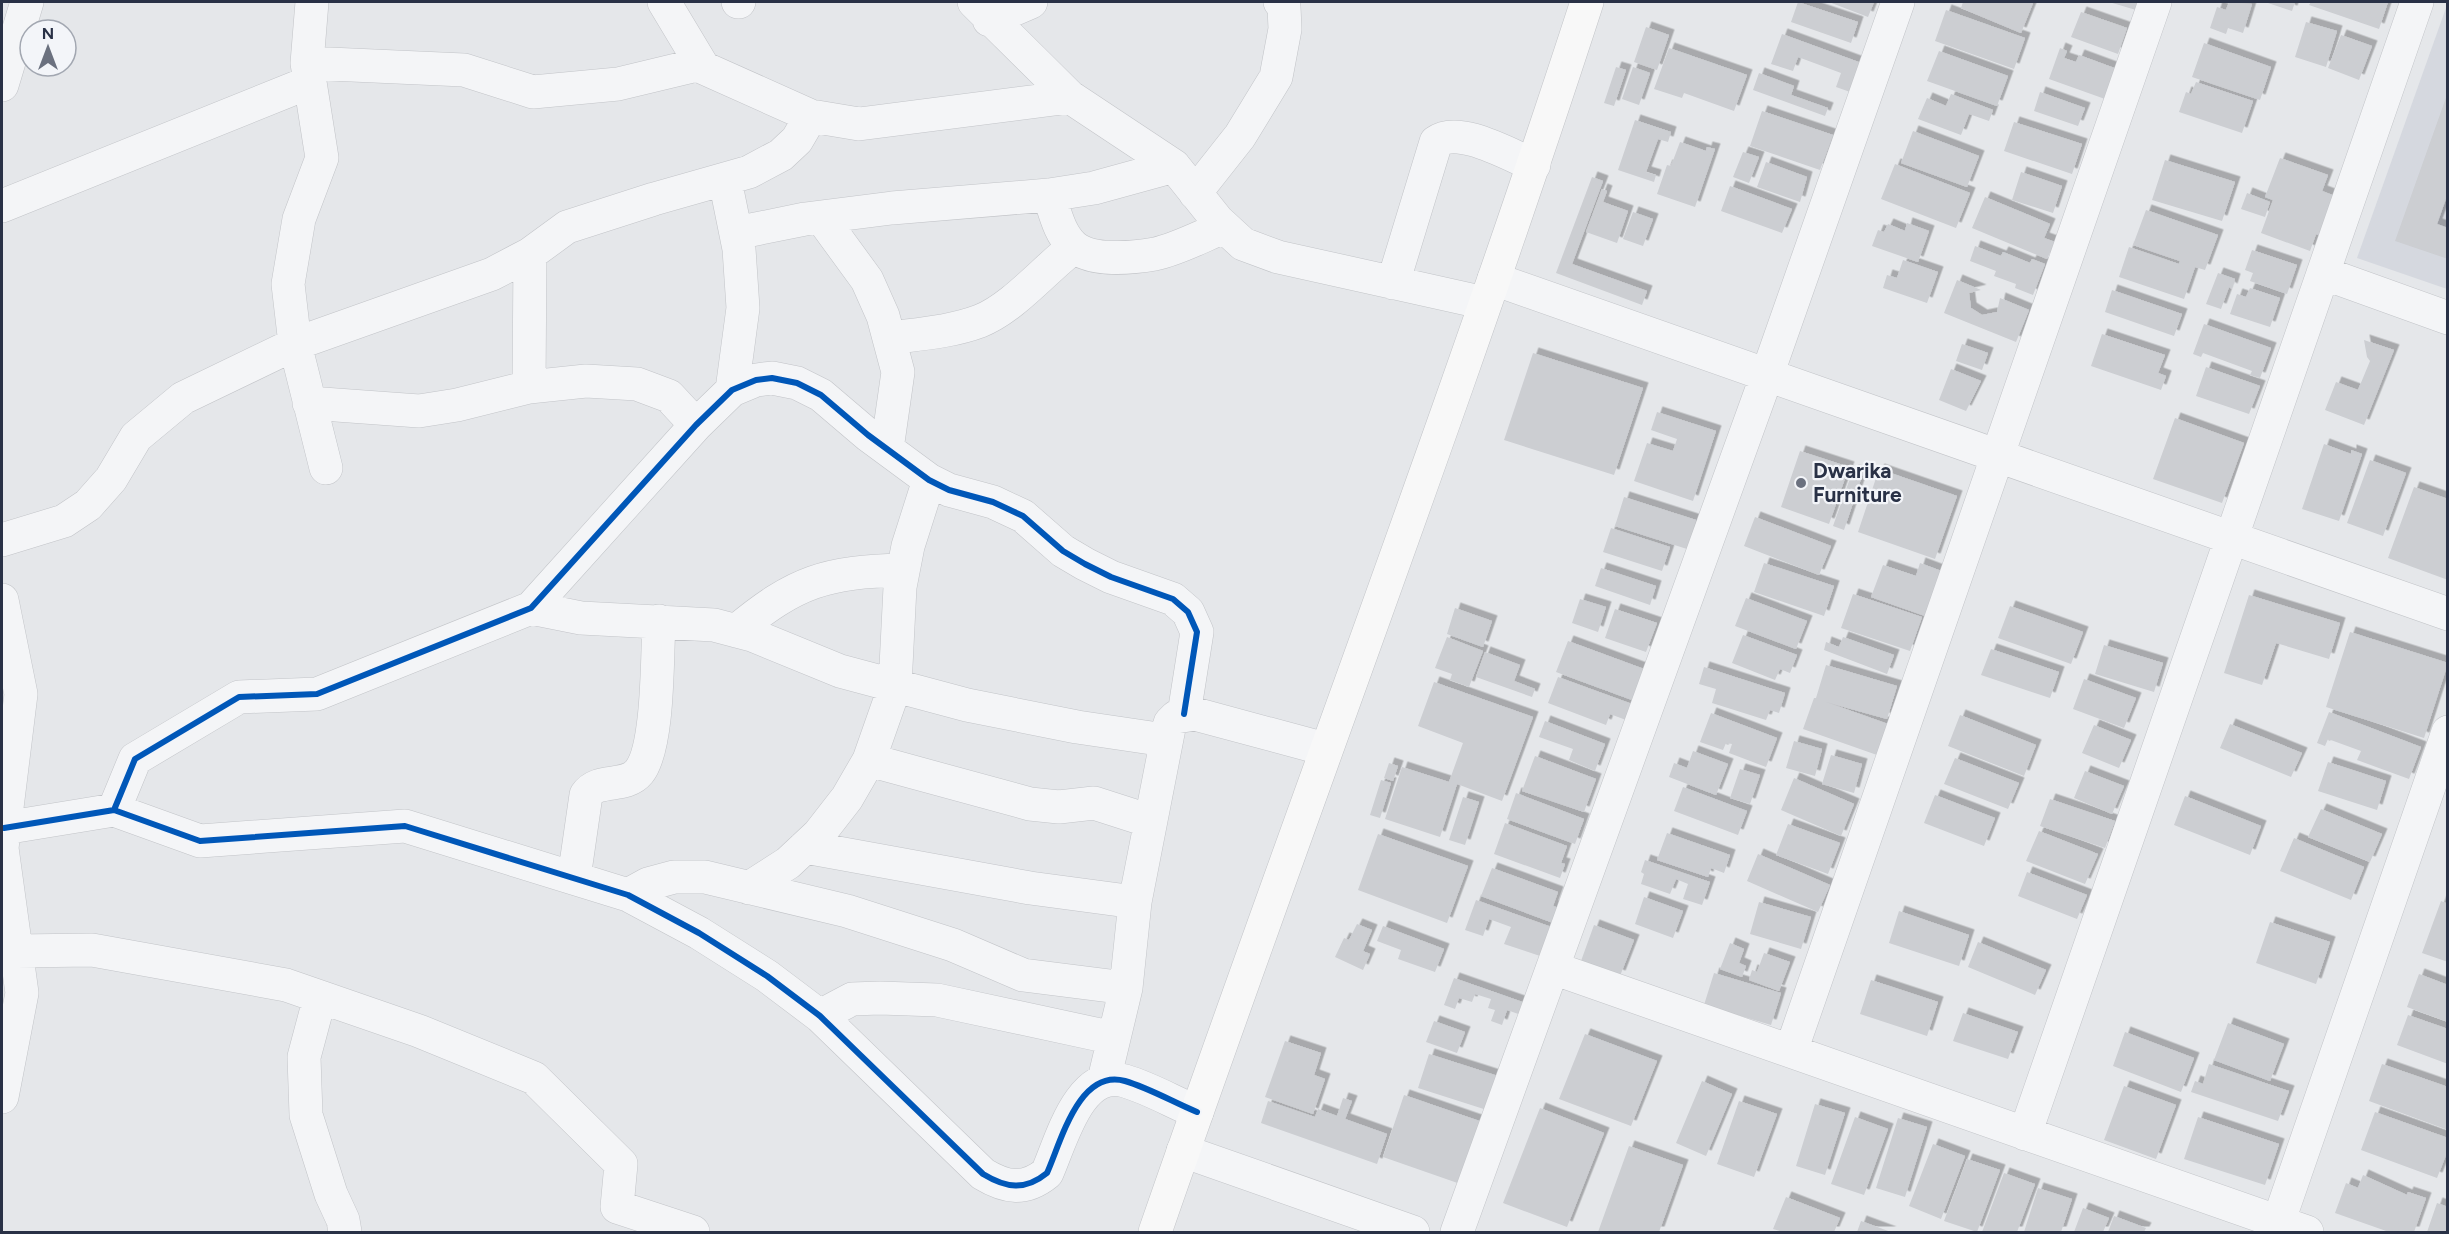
<svg xmlns="http://www.w3.org/2000/svg" width="2449" height="1234" font-family="Figtree,sans-serif">
	<defs>
		<filter id="shadow"><feDropShadow dx="5.5" dy="-5.5" stdDeviation="0" flood-color="#0004"/></filter>
	</defs>
	<rect width="100%" height="100%" fill="#e5e7ea"/>
	<path fill="#d5d8df" d="M 2447,5 L 2447,289 L 2357,258 Z"/>
	<path fill="#ccced2" filter="url(#shadow)" d="M 1798,2 L 1858,22 L 1851,43 L 1791,22 Z
		M 1829,2 L 1874,2 L 1868,17 Z
		M 1963,2 L 2029,2 L 2033,3 L 2021,33 L 1961,8 Z
		M 2109,2 L 2138,2 L 2136,10 Z
		M 2229,2 L 2252,4 L 2243,33 L 2228,28 L 2226,34 L 2210,28 L 2217,7 L 2226,10 Z
		M 2265,2 L 2295,2 L 2292,11 Z
		M 2311,2 L 2388,2 L 2379,29 L 2309,5 Z
		M 1946,10 L 2025,38 L 2014,69 L 1935,41 Z
		M 2081,12 L 2127,28 L 2118,54 L 2071,37 Z
		M 2306,22 L 2337,31 L 2326,67 L 2295,57 Z
		M 1646,27 L 1669,35 L 1657,70 L 1634,62 Z
		M 1782,34 L 1864,64 L 1853,93 L 1836,87 L 1841,73 L 1798,57 L 1793,71 L 1771,64 Z
		M 2341,35 L 2372,46 L 2359,80 L 2328,68 Z
		M 2204,43 L 2271,67 L 2260,100 L 2192,77 Z
		M 1669,48 L 1747,75 L 1734,111 L 1684,93 L 1682,98 L 1654,89 Z
		M 2060,48 L 2067,51 L 2064,58 L 2076,62 L 2079,55 L 2117,69 L 2105,99 L 2049,79 Z
		M 1939,51 L 2008,76 L 1997,106 L 1927,81 Z
		M 1616,67 L 1626,70 L 1614,106 L 1604,103 Z
		M 1633,67 L 1650,73 L 1639,105 L 1622,99 Z
		M 1759,73 L 1794,86 L 1791,95 L 1828,108 L 1825,116 L 1753,90 Z
		M 2196,82 L 2253,101 L 2242,133 L 2179,112 L 2186,92 L 2191,94 Z
		M 2040,92 L 2085,108 L 2078,126 L 2034,111 Z
		M 2448,92 L 2448,193 L 2437,224 L 2448,228 L 2448,259 L 2395,241 Z
		M 1951,94 L 1993,110 L 1989,121 L 1969,114 L 1961,135 L 1918,119 L 1927,98 L 1946,106 Z
		M 1762,111 L 1833,135 L 1820,170 L 1750,146 Z
		M 1635,120 L 1671,132 L 1668,142 L 1658,139 L 1646,172 L 1656,175 L 1654,182 L 1618,170 Z
		M 2014,122 L 2082,144 L 2072,174 L 2004,151 Z
		M 1913,131 L 1979,156 L 1967,187 L 1901,163 Z
		M 1680,142 L 1706,151 L 1707,147 L 1715,149 L 1695,207 L 1657,194 L 1667,165 L 1671,166 Z
		M 1743,152 L 1759,157 L 1749,183 L 1733,177 Z
		M 2280,158 L 2328,175 L 2322,191 L 2335,196 L 2321,236 L 2316,234 L 2310,251 L 2261,233 L 2273,200 L 2265,197 Z
		M 2165,160 L 2235,182 L 2222,221 L 2152,200 Z
		M 1766,162 L 1807,177 L 1800,202 L 1757,187 Z
		M 1895,164 L 1970,193 L 1956,228 L 1881,199 Z
		M 2021,172 L 2062,186 L 2053,213 L 2012,200 Z
		M 1592,177 L 1603,181 L 1572,264 L 1647,291 L 1642,305 L 1556,273 Z
		M 1730,186 L 1792,209 L 1782,233 L 1721,211 Z
		M 1602,189 L 1607,191 L 1603,202 L 1628,211 L 1617,243 L 1586,232 Z
		M 2247,193 L 2270,202 L 2265,217 L 2241,209 Z
		M 1985,197 L 2050,224 L 2044,238 L 2055,242 L 2047,259 L 1972,228 Z
		M 2146,210 L 2218,235 L 2205,270 L 2195,267 L 2184,299 L 2119,277 L 2129,247 L 2179,264 L 2180,261 L 2133,245 Z
		M 1633,212 L 1653,219 L 1643,246 L 1623,239 Z
		M 1907,223 L 1929,231 L 1918,262 L 1872,246 L 1878,230 L 1884,232 L 1888,224 L 1905,231 Z
		M 1975,246 L 2001,256 L 2003,252 L 2030,263 L 2032,259 L 2045,264 L 2033,295 L 2015,288 L 2016,284 L 1994,276 L 1996,271 L 1970,261 Z
		M 2252,250 L 2297,265 L 2287,294 L 2250,281 L 2253,273 L 2245,270 Z
		M 1903,260 L 1938,272 L 1927,303 L 1883,288 L 1887,275 L 1897,278 Z
		M 2218,273 L 2235,279 L 2232,289 L 2229,287 L 2221,309 L 2206,304 Z
		M 1957,280 L 1981,290 L 1969,293 L 1971,308 L 1982,315 L 1997,312 L 2000,298 L 2029,310 L 2016,342 L 1944,313 Z
		M 2250,288 L 2280,298 L 2270,327 L 2230,314 L 2237,294 L 2246,297 Z
		M 2112,290 L 2182,314 L 2174,336 L 2105,312 Z
		M 2204,324 L 2271,348 L 2260,378 L 2250,375 L 2252,371 L 2203,353 L 2201,357 L 2193,354 Z
		M 2102,334 L 2165,355 L 2158,373 L 2166,376 L 2161,390 L 2091,366 Z
		M 2364,340 L 2394,350 L 2364,425 L 2325,410 L 2336,382 L 2358,390 L 2370,361 L 2367,357 Z
		M 1962,344 L 1988,353 L 1982,370 L 1956,361 Z
		M 1533,353 L 1643,388 L 1614,475 L 1504,440 Z
		M 2206,367 L 2260,386 L 2249,414 L 2196,396 Z
		M 1951,369 L 1981,381 L 1966,411 L 1939,400 Z
		M 1657,412 L 1716,431 L 1693,501 L 1634,481 L 1647,443 L 1673,451 L 1677,439 L 1651,430 Z
		M 2175,418 L 2244,443 L 2222,503 L 2153,479 Z
		M 2324,444 L 2351,454 L 2351,450 L 2362,454 L 2339,521 L 2302,509 Z
		M 1800,451 L 1849,467 L 1829,524 L 1781,507 Z
		M 2370,460 L 2406,473 L 2383,536 L 2347,523 Z
		M 1879,469 L 1957,496 L 1935,559 L 1858,532 Z
		M 1853,470 L 1863,473 L 1844,530 L 1833,526 Z
		M 2414,487 L 2448,499 L 2448,580 L 2388,558 Z
		M 1624,497 L 1696,520 L 1687,549 L 1615,526 Z
		M 1755,517 L 1831,546 L 1819,575 L 1744,546 Z
		M 1611,528 L 1670,547 L 1662,571 L 1603,552 Z
		M 1764,563 L 1834,586 L 1824,616 L 1754,592 Z
		M 1920,563 L 1944,572 L 1928,617 L 1871,597 L 1883,565 L 1916,576 Z
		M 1601,568 L 1656,586 L 1650,605 L 1595,586 Z
		M 1853,594 L 1922,617 L 1910,651 L 1841,628 Z
		M 2249,595 L 2340,623 L 2329,659 L 2276,643 L 2262,685 L 2224,673 Z
		M 1746,598 L 1807,621 L 1796,649 L 1735,626 Z
		M 1580,599 L 1606,607 L 1598,632 L 1572,623 Z
		M 2010,606 L 2083,632 L 2071,664 L 1998,638 Z
		M 1455,608 L 1492,621 L 1483,647 L 1447,634 Z
		M 1615,609 L 1657,623 L 1646,652 L 1605,638 Z
		M 2350,632 L 2448,663 L 2424,738 L 2326,707 Z
		M 1743,635 L 1797,655 L 1790,673 L 1780,669 L 1775,680 L 1732,663 Z
		M 1447,637 L 1483,651 L 1469,687 L 1450,680 L 1452,674 L 1435,668 Z
		M 1843,637 L 1894,655 L 1887,674 L 1824,650 L 1826,642 L 1839,647 Z
		M 1568,641 L 1644,669 L 1632,700 L 1556,672 Z
		M 2104,645 L 2163,663 L 2154,692 L 2095,674 Z
		M 1991,649 L 2059,672 L 2050,698 L 1981,675 Z
		M 1485,652 L 1520,665 L 1514,681 L 1535,689 L 1532,697 L 1476,677 Z
		M 1826,665 L 1897,686 L 1887,719 L 1826,702 L 1888,724 L 1877,755 L 1803,729 L 1814,698 L 1816,698 Z
		M 1704,667 L 1785,693 L 1779,713 L 1770,710 L 1766,720 L 1712,703 L 1716,689 L 1699,684 Z
		M 1558,677 L 1632,704 L 1626,720 L 1610,714 L 1606,725 L 1548,703 Z
		M 2084,679 L 2136,698 L 2124,728 L 2073,709 Z
		M 1434,682 L 1533,717 L 1502,801 L 1457,784 L 1440,837 L 1385,819 L 1402,767 L 1449,782 L 1463,743 L 1418,726 Z
		M 2329,712 L 2421,747 L 2409,779 L 2357,760 L 2361,751 L 2328,739 L 2325,746 L 2317,743 Z
		M 1711,713 L 1777,738 L 1766,767 L 1729,753 L 1732,744 L 1726,743 L 1723,750 L 1700,742 Z
		M 1960,715 L 2036,745 L 2024,776 L 1948,746 Z
		M 1545,721 L 1605,744 L 1595,771 L 1569,760 L 1573,749 L 1539,737 Z
		M 2230,724 L 2302,753 L 2291,777 L 2220,748 Z
		M 2094,725 L 2131,740 L 2119,768 L 2082,753 Z
		M 1794,741 L 1822,749 L 1815,776 L 1786,768 Z
		M 1693,751 L 1728,764 L 1716,795 L 1669,777 L 1674,763 L 1687,768 Z
		M 1831,755 L 1862,764 L 1854,793 L 1822,784 Z
		M 1535,756 L 1596,779 L 1584,812 L 1522,791 Z
		M 1955,758 L 2019,783 L 2008,809 L 1944,784 Z
		M 2328,762 L 2386,781 L 2377,810 L 2318,791 Z
		M 1389,763 L 1398,766 L 1393,781 L 1384,778 Z
		M 1740,769 L 1760,775 L 1750,804 L 1730,798 Z
		M 2085,771 L 2124,786 L 2112,814 L 2074,798 Z
		M 1794,778 L 1854,804 L 1841,836 L 1781,810 Z
		M 1381,780 L 1391,783 L 1380,818 L 1370,815 Z
		M 1683,787 L 1747,811 L 1738,835 L 1674,811 Z
		M 1516,793 L 1584,819 L 1575,844 L 1507,819 Z
		M 1935,795 L 1995,818 L 1984,846 L 1924,823 Z
		M 2185,796 L 2261,826 L 2250,855 L 2174,825 Z
		M 1463,797 L 1479,802 L 1465,845 L 1449,840 Z
		M 2050,799 L 2115,821 L 2105,848 L 2040,826 Z
		M 2321,809 L 2382,834 L 2370,862 L 2308,837 Z
		M 1505,823 L 1567,846 L 1561,863 L 1565,864 L 1560,878 L 1494,854 Z
		M 1788,824 L 1840,843 L 1828,874 L 1776,855 Z
		M 2039,831 L 2098,854 L 2085,884 L 2026,861 Z
		M 1667,833 L 1730,855 L 1724,873 L 1711,868 L 1708,877 L 1657,860 Z
		M 1378,834 L 1468,866 L 1447,923 L 1358,890 Z
		M 2294,838 L 2364,867 L 2351,900 L 2280,871 Z
		M 1758,854 L 1830,885 L 1818,912 L 1747,881 Z
		M 1645,860 L 1710,882 L 1702,905 L 1683,899 L 1688,884 L 1676,879 L 1670,894 L 1641,884 L 1644,874 L 1641,872 Z
		M 1492,868 L 1558,892 L 1553,906 L 1562,909 L 1556,924 L 1481,896 Z
		M 2027,872 L 2087,895 L 2077,919 L 2018,896 Z
		M 1644,897 L 1683,911 L 1673,938 L 1635,924 Z
		M 1476,900 L 1557,929 L 1546,958 L 1504,944 L 1511,927 L 1489,919 L 1483,936 L 1465,930 Z
		M 2441,901 L 2448,904 L 2448,962 L 2422,953 Z
		M 1759,902 L 1811,917 L 1801,949 L 1750,934 Z
		M 1899,911 L 1969,935 L 1959,966 L 1889,943 Z
		M 2270,922 L 2330,942 L 2316,984 L 2256,963 Z
		M 1357,924 L 1372,930 L 1363,951 L 1370,954 L 1363,970 L 1335,957 L 1344,938 L 1349,940 Z
		M 1594,925 L 1634,940 L 1620,976 L 1581,961 Z
		M 1383,926 L 1444,949 L 1435,972 L 1398,959 L 1401,950 L 1377,941 Z
		M 1978,942 L 2046,970 L 2035,995 L 1968,967 Z
		M 1730,943 L 1744,949 L 1739,963 L 1746,966 L 1742,977 L 1720,969 Z
		M 1764,953 L 1790,962 L 1779,991 L 1749,980 L 1752,970 L 1757,972 Z
		M 1714,973 L 1781,993 L 1771,1025 L 1704,1005 Z
		M 2419,974 L 2448,985 L 2448,1022 L 2407,1007 Z
		M 1454,978 L 1528,1004 L 1524,1016 L 1507,1010 L 1502,1025 L 1491,1021 L 1495,1010 L 1488,1008 L 1491,999 L 1475,994 L 1472,1002 L 1459,998 L 1455,1009 L 1444,1005 Z
		M 1871,980 L 1938,1002 L 1927,1036 L 1860,1014 Z
		M 1963,1013 L 2018,1032 L 2008,1059 L 1953,1041 Z
		M 2408,1015 L 2448,1029 L 2448,1064 L 2397,1045 Z
		M 1434,1021 L 1465,1032 L 1457,1053 L 1426,1042 Z
		M 2228,1023 L 2284,1044 L 2270,1081 L 2214,1060 Z
		M 2125,1032 L 2194,1058 L 2181,1092 L 2113,1066 Z
		M 1585,1034 L 1657,1061 L 1631,1126 L 1559,1099 Z
		M 1285,1041 L 1321,1053 L 1314,1075 L 1325,1079 L 1313,1114 L 1265,1097 Z
		M 1429,1054 L 1501,1077 L 1490,1111 L 1418,1088 Z
		M 2209,1064 L 2289,1091 L 2278,1121 L 2191,1092 L 2195,1081 L 2203,1084 Z
		M 2382,1064 L 2448,1087 L 2448,1130 L 2369,1101 Z
		M 1702,1081 L 1732,1094 L 1706,1156 L 1676,1143 Z
		M 2124,1086 L 2176,1105 L 2156,1159 L 2104,1140 Z
		M 1404,1095 L 1491,1125 L 1469,1187 L 1383,1157 Z
		M 1343,1098 L 1352,1101 L 1345,1119 L 1387,1134 L 1377,1164 L 1261,1123 L 1268,1101 L 1315,1117 L 1318,1109 L 1337,1116 Z
		M 1739,1101 L 1777,1114 L 1754,1177 L 1717,1164 Z
		M 1815,1104 L 1845,1113 L 1825,1175 L 1796,1166 Z
		M 1540,1108 L 1604,1133 L 1567,1227 L 1503,1203 Z
		M 2375,1112 L 2448,1138 L 2448,1150 L 2437,1178 L 2361,1150 Z
		M 1855,1117 L 1888,1129 L 1864,1195 L 1831,1184 Z
		M 2198,1117 L 2279,1144 L 2265,1185 L 2184,1159 Z
		M 1898,1118 L 1927,1127 L 1905,1197 L 1876,1188 Z
		M 1933,1144 L 1965,1156 L 1941,1219 L 1909,1206 Z
		M 1629,1146 L 1683,1165 L 1659,1232 L 1598,1232 Z
		M 1967,1159 L 2000,1170 L 1977,1232 L 1944,1221 Z
		M 2004,1173 L 2035,1184 L 2017,1232 L 1982,1232 Z
		M 2363,1175 L 2407,1195 L 2408,1192 L 2426,1198 L 2414,1232 L 2389,1232 L 2335,1213 L 2346,1183 L 2358,1188 Z
		M 2038,1188 L 2072,1199 L 2061,1232 L 2024,1232 Z
		M 1786,1197 L 1840,1218 L 1834,1232 L 1783,1232 L 1773,1229 Z
		M 2437,1203 L 2448,1207 L 2448,1232 L 2427,1232 Z
		M 2083,1208 L 2109,1218 L 2103,1232 L 2074,1232 Z
		M 2114,1216 L 2146,1228 L 2144,1232 L 2108,1232 Z
		M 1861,1221 L 1891,1232 L 1857,1232 Z"/>
	<g fill="none" stroke-linecap="round" stroke-linejoin="round">
		<defs>
			<path id="street" d="M 312,2 L 307,63 L 322,158 L 299,219 L 288,284 L 295,344 L 326,468
				M 664,2 L 703,67
				M 738,2 L 739,2
				M 974,2 L 1070,97
				M 989,20 L 1031,2
				M 307,63 L 464,70 L 533,92 L 618,84 L 697,65 L 811,116 L 859,124 L 1070,97 L 1174,166 L 1218,221 L 1243,244 L 1278,257 L 1485,303
				M 2,85 L 27,2
				M 725,180 L 739,249 L 743,308 L 732,390
				M 1195,193 L 1240,136 L 1276,77 L 1285,29 L 1284,7 L 1280,2
				M 1049,195 C 1055,212 1059,233 1073,246 C 1091,262 1132,258 1155,254 C 1178,249 1202,236 1224,227
				M 2,206 L 310,82
				M 821,217 L 867,280 L 883,316 L 898,372 L 887,449
				M 736,233 L 805,219 L 892,208 L 1049,195 L 1094,188 L 1174,166
				M 2323,273 L 2448,318
				M 1494,279 L 2448,614
				M 1393,283 L 1436,142 C 1459,125 1509,155 1534,165
				M 889,338 C 919,334 951,332 980,321 C 1013,308 1045,269 1074,247
				M 529,387 L 530,254
				M 309,403 L 419,411 L 457,405 L 529,387 L 586,381 L 637,384 L 669,396 L 696,425
				M 2,540 L 64,521 L 88,505 L 111,479 L 136,437 L 183,398 L 295,344 L 492,274 L 530,254 L 567,227 L 654,199 L 749,172 L 781,155 L 797,140 L 811,116
				M 2,600 L 21,694 L 2,848 L 22,993 L 2,1097
				M 531,608 L 581,618 L 714,625 L 752,635 L 840,671 L 967,705 L 1077,727 L 1165,740
				M 736,631 C 796,581 826,572 903,570
				M 869,760 L 1030,804 L 1059,807 L 1094,803 L 1150,821
				M 114,810 L 135,759 L 239,697 L 317,694 L 531,608 L 696,425 L 732,390 L 756,380 L 772,378 L 797,383 L 821,395 L 868,435 L 929,480 L 949,490 L 993,502 L 1023,516 L 1063,551 L 1085,564 L 1111,577 L 1173,599 L 1188,612 L 1197,632 L 1184,714
				M 4,828 L 114,810 L 200,841 L 405,826 L 628,895 L 699,933 L 767,976 L 820,1016 L 983,1174 C 1006,1188 1025,1191 1047,1173 C 1061,1142 1079,1068 1125,1081 C 1149,1088 1173,1102 1197,1112
				M 805,847 L 1030,888 L 1135,902
				M 574,878 L 586,795 C 598,777 625,789 639,772 C 659,748 657,655 659,621
				M 749,888 L 788,863 L 819,834 L 847,798 L 869,760 L 895,686 L 900,587 L 908,546 L 929,480
				M 628,895 L 648,884 L 674,877 L 705,877 L 847,911 L 953,945 L 1023,975 L 1126,988
				M 17,951 L 92,950 L 286,985 L 419,1031 L 534,1078 L 621,1164 L 617,1207 L 693,1232
				M 1553,968 L 2307,1232
				M 320,997 L 304,1057 L 306,1115 L 331,1194 L 343,1220 L 345,1232
				M 820,1016 L 852,999 L 880,998 L 937,1000 L 1114,1038
				M 1791,1051 L 2155,2
				M 1104,1080 L 1126,988 L 1135,902 L 1170,723 L 1176,717 L 1195,714 L 1325,749
				M 2025,1134 L 2417,2
				M 1183,1151 L 1413,1232
				M 2278,1223 L 2448,732
				M 1457,1232 L 1767,375 L 1898,2"/>
			<path id="secondary" d="M 1155,1232 C 1297,822 1453,415 1587,2"/>
		</defs>
		<use href="#street" stroke="#c2c4c8" stroke-width="34"/>
		<use href="#secondary" stroke="#c2c4c8" stroke-width="34"/>
		<use href="#street" stroke="#f4f5f7" stroke-width="33"/>
		<use href="#secondary" stroke="#f8f8f8" stroke-width="33"/>
		<defs>
			<path id="cycleway" d="M 114,810 L 135,759 L 239,697 L 317,694 L 531,608 L 696,425 L 732,390 L 756,380 L 772,378 L 797,383 L 821,395 L 868,435 L 929,480 L 949,490 L 993,502 L 1023,516 L 1063,551 L 1085,564 L 1111,577 L 1173,599 L 1188,612 L 1197,632 L 1184,714
				M 4,828 L 114,810 L 200,841 L 405,826 L 628,895 L 699,933 L 767,976 L 820,1016 L 983,1174 C 1006,1188 1025,1191 1047,1173 C 1061,1142 1079,1068 1125,1081 C 1149,1088 1173,1102 1197,1112"/>
		</defs>
		<use href="#cycleway" stroke="#f3f5f9" stroke-width="10"/>
		<use href="#cycleway" stroke="#0057b8" stroke-width="6"/>
	</g>
	<circle fill="#6b717f" stroke="#f3f5f9" stroke-width="2" cx="1801" cy="483" r="6"/>
	<g text-anchor="middle" stroke-width="4.5" stroke-linejoin="round" paint-order="stroke">
		<g font-size="21" font-weight="bold" fill="#293146" stroke="#f3f5f9" text-anchor="start">
			<text x="1813" y="478">Dwarika<tspan x="1813" dy="24">Furniture</tspan></text>
		</g>
	</g>
	<rect width="2449" height="1234" fill="none" stroke="#293146" stroke-width="6"/>
	<g transform="translate(48 48)"><circle r="28" fill="#f3f5f9" stroke="#a2a7b1" stroke-width="1.5"/>
	<path d="M0-4.5L10 22L0 15L-10 22Z" fill="#6b717f"/>
	<text y="-9" font-size="16" font-weight="bold" text-anchor="middle" fill="#293146">N</text>
	</g>
</svg>
